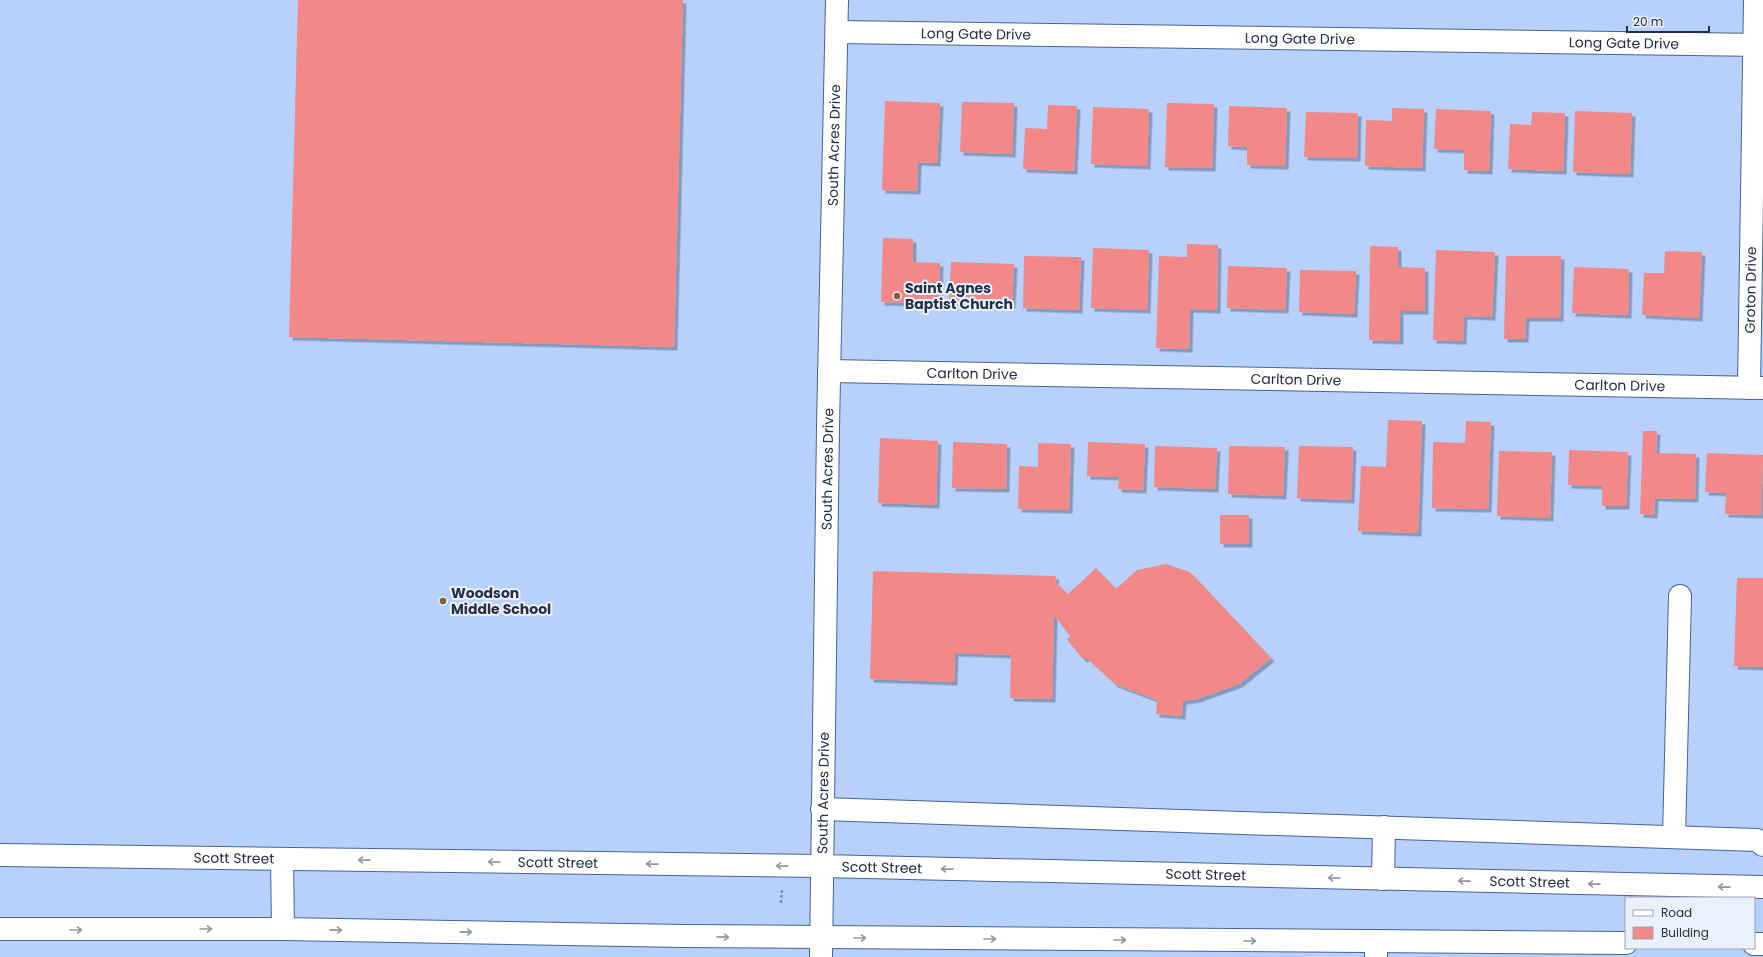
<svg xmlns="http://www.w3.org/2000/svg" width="1763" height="957" font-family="Poppins,sans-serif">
	<defs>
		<filter id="shadow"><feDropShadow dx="3.5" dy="3.5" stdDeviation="0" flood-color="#0004"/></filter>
	</defs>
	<rect width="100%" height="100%" fill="#b8d1fc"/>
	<path fill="#f28887" filter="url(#shadow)" d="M 298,0 L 683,0 L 674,347 L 289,337 Z
		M 885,101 L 940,103 L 937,163 L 918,162 L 917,191 L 882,190 Z
		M 962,102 L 1014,103 L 1012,154 L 960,152 Z
		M 1167,103 L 1214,104 L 1212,168 L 1165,167 Z
		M 1048,105 L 1077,106 L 1074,171 L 1023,169 L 1025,128 L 1047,129 Z
		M 1229,106 L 1287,108 L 1285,166 L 1247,165 L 1247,147 L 1228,146 Z
		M 1093,107 L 1149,109 L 1147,166 L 1091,164 Z
		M 1392,108 L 1424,109 L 1422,168 L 1365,166 L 1366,120 L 1392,121 Z
		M 1436,109 L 1491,111 L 1489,171 L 1464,170 L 1464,150 L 1434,149 Z
		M 1575,111 L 1632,113 L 1630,174 L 1573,172 Z
		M 1306,112 L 1358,113 L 1357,158 L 1304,157 Z
		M 1532,112 L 1565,113 L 1563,171 L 1508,169 L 1510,124 L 1531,125 Z
		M 883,238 L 913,239 L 913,262 L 940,263 L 939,304 L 881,302 Z
		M 1187,244 L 1218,245 L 1217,310 L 1190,309 L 1189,349 L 1156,348 L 1159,256 L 1187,257 Z
		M 1370,246 L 1398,247 L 1398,267 L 1425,268 L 1425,311 L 1400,311 L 1400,341 L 1369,340 Z
		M 1093,248 L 1149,250 L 1147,310 L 1091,308 Z
		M 1436,250 L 1495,252 L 1492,317 L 1464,316 L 1463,341 L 1433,340 Z
		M 1665,251 L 1702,252 L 1699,318 L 1642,315 L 1644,273 L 1664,273 Z
		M 1024,256 L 1081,257 L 1079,310 L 1023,308 Z
		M 1506,256 L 1561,256 L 1560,318 L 1526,318 L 1525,339 L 1504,339 Z
		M 951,262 L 1014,264 L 1012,305 L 949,303 Z
		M 1228,266 L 1287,268 L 1285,310 L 1227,308 Z
		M 1574,267 L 1629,269 L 1628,315 L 1572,313 Z
		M 1300,270 L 1356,271 L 1354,314 L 1299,312 Z
		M 1388,420 L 1422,421 L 1418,533 L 1358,531 L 1361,466 L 1386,467 Z
		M 1466,421 L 1491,422 L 1488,509 L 1432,508 L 1433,442 L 1465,443 Z
		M 1643,431 L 1657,431 L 1656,453 L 1696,454 L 1695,499 L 1655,498 L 1654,515 L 1640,514 Z
		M 880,438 L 938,441 L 936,505 L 878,503 Z
		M 953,442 L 1007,444 L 1006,489 L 952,488 Z
		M 1088,442 L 1145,444 L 1143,490 L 1118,489 L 1119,477 L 1087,476 Z
		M 1038,443 L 1071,444 L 1069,510 L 1018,509 L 1019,466 L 1038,467 Z
		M 1155,446 L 1217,448 L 1215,489 L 1154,487 Z
		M 1229,446 L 1285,447 L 1283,496 L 1228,494 Z
		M 1299,446 L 1353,447 L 1351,500 L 1297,498 Z
		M 1569,450 L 1628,452 L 1626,506 L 1602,506 L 1602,486 L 1568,485 Z
		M 1499,451 L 1552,452 L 1550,518 L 1497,516 Z
		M 1707,453 L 1763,455 L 1761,515 L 1725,514 L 1726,493 L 1705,492 Z
		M 1220,515 L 1249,515 L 1249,544 L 1220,544 Z
		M 1166,564 L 1190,572 L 1271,658 L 1239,684 L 1197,699 L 1183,701 L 1182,716 L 1156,714 L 1157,700 L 1115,684 L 1087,658 L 1083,659 L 1067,640 L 1070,636 L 1054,615 L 1052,699 L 1010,698 L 1011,655 L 955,653 L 954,682 L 870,679 L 873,571 L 1056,576 L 1055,582 L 1068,594 L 1096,568 L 1116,589 L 1137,570 Z
		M 1737,578 L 1763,578 L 1763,667 L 1734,666 Z"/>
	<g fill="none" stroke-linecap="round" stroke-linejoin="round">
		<defs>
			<g id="minor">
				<path id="s1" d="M 837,32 L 1763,45"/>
				<path id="s2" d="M 829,371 L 1763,388"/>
				<path id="s3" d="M 1749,388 L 1755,0"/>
				<path d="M 822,809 L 1757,840 L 1763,845"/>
				<path d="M 1674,837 L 1680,596"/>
				<path d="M 1383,879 L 1384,827"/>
				<path d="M 1376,941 L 1376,957"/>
				<path id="s4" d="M 821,957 L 828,427 L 837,0"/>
			</g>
			<g id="major">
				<path id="s5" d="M 0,855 L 821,866 L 1763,887"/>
				<path d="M 282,859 L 283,929"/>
				<path d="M 0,929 L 283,929 L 684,936 L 1626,943"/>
				<path d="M 1754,944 L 1763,944"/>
			</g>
		</defs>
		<use href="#minor" stroke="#486392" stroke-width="24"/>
		<use href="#major" stroke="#486392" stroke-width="24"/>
		<path stroke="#7b8fb1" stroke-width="2.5" stroke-dasharray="3 2" stroke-linecap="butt" d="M 781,903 L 782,890"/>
		<use href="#minor" stroke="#fff" stroke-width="22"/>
		<use href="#major" stroke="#fff" stroke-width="22"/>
	</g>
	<defs><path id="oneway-shaft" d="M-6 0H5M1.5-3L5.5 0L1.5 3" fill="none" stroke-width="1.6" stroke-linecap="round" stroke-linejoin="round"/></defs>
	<g stroke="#9298a2">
		<use href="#oneway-shaft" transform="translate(364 860) rotate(-179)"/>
		<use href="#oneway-shaft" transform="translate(494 862) rotate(-179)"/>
		<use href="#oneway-shaft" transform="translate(652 864) rotate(-179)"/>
		<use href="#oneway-shaft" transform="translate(782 866) rotate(-179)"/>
		<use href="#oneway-shaft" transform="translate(947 869) rotate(-179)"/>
		<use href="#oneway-shaft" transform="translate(1334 878) rotate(-179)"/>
		<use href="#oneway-shaft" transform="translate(1464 881) rotate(-179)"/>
		<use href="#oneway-shaft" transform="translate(1594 884) rotate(-179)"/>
		<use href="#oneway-shaft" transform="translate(1724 887) rotate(-179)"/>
		<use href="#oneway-shaft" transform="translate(206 929)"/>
		<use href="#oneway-shaft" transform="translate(76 930)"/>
		<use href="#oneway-shaft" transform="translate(336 930) rotate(1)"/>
		<use href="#oneway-shaft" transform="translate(466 932) rotate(1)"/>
		<use href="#oneway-shaft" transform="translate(723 937) rotate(1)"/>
		<use href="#oneway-shaft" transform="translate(860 938)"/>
		<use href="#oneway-shaft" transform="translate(990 939)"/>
		<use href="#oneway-shaft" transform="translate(1120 940)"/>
		<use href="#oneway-shaft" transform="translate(1250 941)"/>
	</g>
	<g fill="#7b6133" stroke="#eaf1fc" stroke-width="1.5">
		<circle cx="897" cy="296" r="4"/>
		<circle cx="443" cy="601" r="4"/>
	</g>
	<g text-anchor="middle" stroke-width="4" stroke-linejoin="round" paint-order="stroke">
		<g font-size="14" fill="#243045" stroke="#eaf1fc">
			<text dy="5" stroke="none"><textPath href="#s1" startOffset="139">Long Gate Drive</textPath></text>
			<text dy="5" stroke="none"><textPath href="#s1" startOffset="463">Long Gate Drive</textPath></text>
			<text dy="5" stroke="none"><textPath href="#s1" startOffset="787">Long Gate Drive</textPath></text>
			<text dy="5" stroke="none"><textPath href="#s4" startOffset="812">South Acres Drive</textPath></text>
			<text dy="5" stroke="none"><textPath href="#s3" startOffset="98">Groton Drive</textPath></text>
			<text dy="5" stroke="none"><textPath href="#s2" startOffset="143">Carlton Drive</textPath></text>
			<text dy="5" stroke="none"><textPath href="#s2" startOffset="467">Carlton Drive</textPath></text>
			<text dy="5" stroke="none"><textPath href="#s2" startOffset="791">Carlton Drive</textPath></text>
			<text dy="5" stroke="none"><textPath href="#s4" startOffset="488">South Acres Drive</textPath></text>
			<text dy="5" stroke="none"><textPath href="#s4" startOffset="164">South Acres Drive</textPath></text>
			<text dy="5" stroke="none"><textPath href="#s5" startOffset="234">Scott Street</textPath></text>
			<text dy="5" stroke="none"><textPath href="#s5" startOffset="558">Scott Street</textPath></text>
			<text dy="5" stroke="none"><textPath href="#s5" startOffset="882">Scott Street</textPath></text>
			<text dy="5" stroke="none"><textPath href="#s5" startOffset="1206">Scott Street</textPath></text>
			<text dy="5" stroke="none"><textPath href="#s5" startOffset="1530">Scott Street</textPath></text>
		</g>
		<g font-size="14" font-weight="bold" fill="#243045" stroke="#eaf1fc" text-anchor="start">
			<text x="905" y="293">Saint Agnes<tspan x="905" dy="16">Baptist Church</tspan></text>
			<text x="451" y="598">Woodson<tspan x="451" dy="16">Middle School</tspan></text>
		</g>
	</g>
	<rect x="1625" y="897" width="130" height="52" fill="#eaf1fc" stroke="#9ba4b3"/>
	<rect x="1633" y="910" width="20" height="6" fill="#ffffff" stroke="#9ba4b3"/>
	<text x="1661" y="917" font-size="12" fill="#243045">Road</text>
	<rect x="1633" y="927" width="20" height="12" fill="#f28887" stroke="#9ba4b3"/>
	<text x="1661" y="937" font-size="12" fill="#243045">Building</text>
	<path d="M1627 26v6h82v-6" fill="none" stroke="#243045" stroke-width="2"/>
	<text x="1633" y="26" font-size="12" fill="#243045" stroke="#eaf1fc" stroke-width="3" paint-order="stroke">20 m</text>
</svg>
